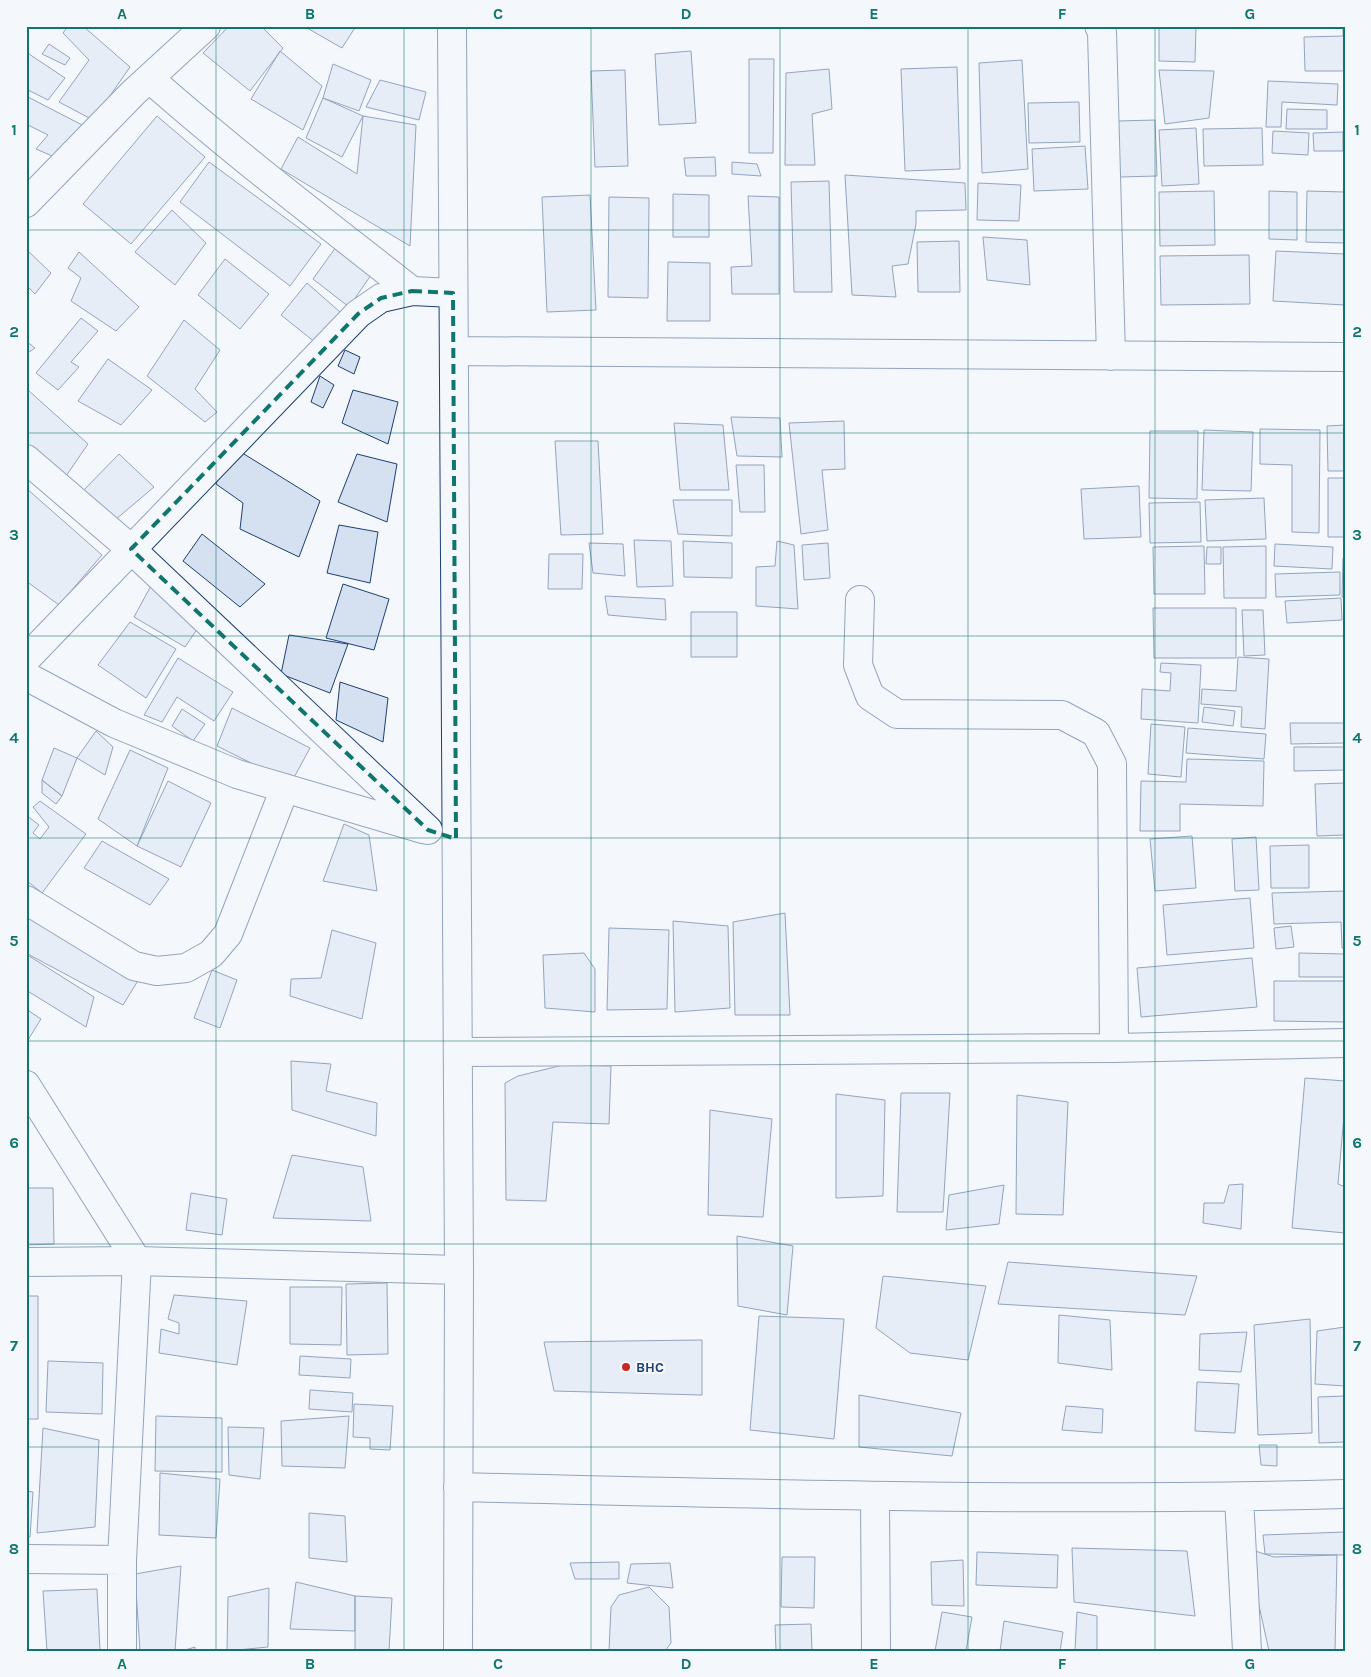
<svg xmlns="http://www.w3.org/2000/svg" width="1371" height="1677" font-family="Karla,sans-serif">
	<rect width="100%" height="100%" fill="#f4f7fb"/>
	<path fill="#d5e0f0" stroke="#1d3f73" d="M 68,26 L 83,26 L 130,67 L 93,120 L 59,102 L 89,60 L 63,33 Z
		M 229,26 L 261,26 L 283,48 L 250,91 L 203,53 Z
		M 308,26 L 356,26 L 342,48 L 307,28 Z
		M 1159,26 L 1196,26 L 1195,62 L 1159,61 Z
		M 1343,26 L 1345,26 L 1345,71 L 1305,71 L 1304,37 L 1343,36 Z
		M 49,44 L 70,58 L 65,65 L 42,54 Z
		M 280,51 L 322,86 L 303,130 L 251,99 Z
		M 691,51 L 696,123 L 659,125 L 655,54 Z
		M 26,52 L 65,78 L 48,100 L 26,89 Z
		M 749,59 L 774,59 L 773,153 L 749,153 Z
		M 1022,60 L 1028,169 L 982,173 L 979,63 Z
		M 333,64 L 371,80 L 359,111 L 323,98 Z
		M 957,67 L 960,169 L 905,171 L 901,69 Z
		M 829,69 L 832,109 L 812,114 L 815,165 L 785,165 L 786,73 Z
		M 625,70 L 628,166 L 595,167 L 591,71 Z
		M 1159,70 L 1214,71 L 1209,118 L 1165,124 Z
		M 380,80 L 426,92 L 419,120 L 366,107 Z
		M 1268,81 L 1338,84 L 1337,105 L 1282,102 L 1281,127 L 1266,127 Z
		M 26,96 L 86,127 L 59,159 L 36,149 L 48,135 L 26,124 Z
		M 323,98 L 363,116 L 342,157 L 306,138 Z
		M 1079,102 L 1080,142 L 1029,143 L 1028,103 Z
		M 1287,109 L 1327,110 L 1327,129 L 1286,129 Z
		M 157,116 L 205,157 L 131,244 L 83,204 Z
		M 363,116 L 416,125 L 410,246 L 281,169 L 298,137 L 357,174 Z
		M 1155,120 L 1157,176 L 1120,177 L 1118,121 Z
		M 1196,128 L 1199,184 L 1162,186 L 1159,130 Z
		M 1262,128 L 1263,165 L 1204,166 L 1203,129 Z
		M 1273,131 L 1309,133 L 1308,155 L 1272,153 Z
		M 1343,132 L 1343,151 L 1314,151 L 1313,133 Z
		M 1085,146 L 1088,189 L 1034,191 L 1032,149 Z
		M 715,157 L 716,176 L 686,176 L 684,158 Z
		M 209,162 L 321,244 L 290,286 L 180,202 Z
		M 732,162 L 757,164 L 761,176 L 732,174 Z
		M 845,175 L 965,183 L 966,210 L 916,211 L 916,224 L 908,264 L 892,266 L 896,297 L 852,295 Z
		M 829,181 L 832,292 L 794,292 L 791,182 Z
		M 978,183 L 1021,185 L 1019,221 L 977,220 Z
		M 1214,191 L 1215,245 L 1160,246 L 1159,192 Z
		M 1269,191 L 1297,192 L 1297,240 L 1269,239 Z
		M 1307,191 L 1345,192 L 1345,243 L 1306,242 Z
		M 673,194 L 709,195 L 709,237 L 673,237 Z
		M 590,195 L 596,310 L 547,312 L 542,197 Z
		M 748,196 L 779,197 L 779,294 L 732,294 L 731,267 L 752,266 Z
		M 609,197 L 649,198 L 648,298 L 608,297 Z
		M 172,210 L 206,243 L 175,285 L 135,252 Z
		M 983,237 L 1027,240 L 1030,285 L 987,280 Z
		M 959,241 L 960,292 L 918,292 L 917,242 Z
		M 336,247 L 371,275 L 349,307 L 313,279 Z
		M 26,249 L 51,273 L 35,294 L 26,285 Z
		M 1276,251 L 1345,254 L 1345,305 L 1273,301 Z
		M 79,252 L 139,307 L 116,331 L 71,301 L 81,278 L 68,268 Z
		M 1249,255 L 1250,304 L 1161,305 L 1160,256 Z
		M 225,259 L 269,294 L 240,329 L 198,295 Z
		M 668,262 L 710,263 L 710,321 L 667,321 Z
		M 307,283 L 340,312 L 316,343 L 281,315 Z
		M 81,318 L 98,331 L 71,362 L 79,367 L 58,390 L 36,373 Z
		M 184,320 L 220,350 L 195,389 L 217,412 L 205,422 L 147,376 Z
		M 26,341 L 35,348 L 26,354 Z
		M 345,350 L 360,357 L 354,374 L 338,366 Z
		M 108,359 L 152,390 L 121,425 L 78,401 Z
		M 320,376 L 334,385 L 323,408 L 311,402 Z
		M 28,390 L 88,444 L 66,476 L 26,443 L 26,392 Z
		M 353,390 L 398,402 L 388,444 L 342,423 Z
		M 731,417 L 780,418 L 782,457 L 737,456 Z
		M 844,421 L 845,469 L 822,470 L 828,530 L 801,534 L 789,423 Z
		M 674,423 L 723,425 L 729,490 L 680,490 Z
		M 1345,425 L 1345,471 L 1328,471 L 1327,426 Z
		M 1260,429 L 1320,430 L 1319,533 L 1292,532 L 1292,465 L 1260,464 Z
		M 1204,430 L 1253,432 L 1251,491 L 1202,490 Z
		M 1150,431 L 1198,431 L 1197,499 L 1149,498 Z
		M 555,441 L 598,441 L 603,534 L 561,535 Z
		M 231,446 L 320,501 L 299,557 L 240,529 L 243,503 L 216,484 Z
		M 119,454 L 154,487 L 115,520 L 80,494 Z
		M 357,454 L 397,464 L 387,522 L 338,502 Z
		M 736,465 L 764,465 L 765,512 L 740,512 Z
		M 1328,478 L 1345,478 L 1345,537 L 1328,537 Z
		M 1139,486 L 1141,537 L 1084,539 L 1081,489 Z
		M 26,488 L 102,555 L 59,605 L 26,581 Z
		M 1264,498 L 1266,539 L 1207,541 L 1205,500 Z
		M 673,500 L 732,500 L 732,536 L 678,534 Z
		M 1200,502 L 1201,542 L 1150,543 L 1149,503 Z
		M 339,525 L 378,532 L 370,583 L 327,573 Z
		M 202,534 L 265,584 L 240,607 L 183,561 Z
		M 634,540 L 671,541 L 673,586 L 637,587 Z
		M 683,541 L 732,543 L 732,578 L 684,577 Z
		M 777,541 L 794,545 L 798,609 L 756,606 L 756,567 L 775,566 Z
		M 589,543 L 623,544 L 625,576 L 593,573 Z
		M 828,543 L 830,578 L 804,580 L 802,545 Z
		M 1275,544 L 1333,547 L 1332,569 L 1274,566 Z
		M 1204,546 L 1205,594 L 1154,594 L 1153,547 Z
		M 1266,546 L 1266,598 L 1224,598 L 1223,547 Z
		M 1207,547 L 1221,547 L 1221,564 L 1206,564 Z
		M 549,554 L 583,554 L 582,589 L 548,589 Z
		M 1343,558 L 1345,558 L 1345,597 L 1342,597 Z
		M 1340,572 L 1340,595 L 1276,597 L 1275,574 Z
		M 153,582 L 200,625 L 185,647 L 134,617 Z
		M 343,584 L 389,599 L 374,650 L 326,638 Z
		M 605,596 L 665,599 L 666,620 L 608,615 Z
		M 1341,598 L 1342,620 L 1287,623 L 1285,601 Z
		M 1153,608 L 1236,608 L 1236,658 L 1154,658 Z
		M 1242,610 L 1263,610 L 1265,655 L 1244,656 Z
		M 691,612 L 737,612 L 737,657 L 691,657 Z
		M 130,622 L 176,649 L 146,698 L 98,665 Z
		M 289,635 L 348,644 L 330,693 L 281,674 Z
		M 1238,657 L 1269,659 L 1265,729 L 1241,727 L 1242,707 L 1201,704 L 1202,689 L 1236,691 Z
		M 178,658 L 233,692 L 214,721 L 177,697 L 162,722 L 144,715 Z
		M 1161,663 L 1201,665 L 1198,723 L 1141,719 L 1142,689 L 1170,691 L 1171,673 L 1160,672 Z
		M 340,682 L 388,698 L 383,742 L 336,720 Z
		M 1204,707 L 1235,711 L 1233,726 L 1202,722 Z
		M 232,708 L 310,748 L 291,783 L 217,746 Z
		M 182,709 L 205,724 L 193,741 L 172,726 Z
		M 1290,723 L 1345,723 L 1345,743 L 1291,744 Z
		M 1151,724 L 1185,727 L 1181,777 L 1148,774 Z
		M 1188,728 L 1266,734 L 1264,759 L 1186,753 Z
		M 96,731 L 113,747 L 105,775 L 77,758 Z
		M 1294,747 L 1345,747 L 1345,770 L 1294,771 Z
		M 54,748 L 77,758 L 62,796 L 42,780 Z
		M 130,750 L 168,768 L 137,846 L 98,819 Z
		M 1187,759 L 1264,761 L 1263,806 L 1180,804 L 1180,831 L 1140,831 L 1141,781 L 1186,782 Z
		M 42,780 L 62,796 L 56,804 L 42,793 Z
		M 168,781 L 211,803 L 181,867 L 137,846 Z
		M 1345,783 L 1345,835 L 1317,836 L 1315,784 Z
		M 40,801 L 86,834 L 42,893 L 26,880 L 26,815 L 39,825 L 33,833 L 40,839 L 49,827 L 33,807 Z
		M 344,824 L 369,835 L 377,891 L 323,881 Z
		M 1192,836 L 1196,888 L 1155,891 L 1150,839 Z
		M 1256,837 L 1259,890 L 1235,891 L 1232,839 Z
		M 102,841 L 169,879 L 150,905 L 84,868 Z
		M 1309,845 L 1309,888 L 1271,888 L 1270,846 Z
		M 1345,891 L 1345,948 L 1342,948 L 1341,922 L 1274,924 L 1272,893 Z
		M 1250,898 L 1254,948 L 1167,955 L 1163,905 Z
		M 785,913 L 790,1015 L 735,1015 L 733,922 Z
		M 26,914 L 139,979 L 123,1005 L 26,953 Z
		M 673,921 L 728,926 L 730,1008 L 675,1012 Z
		M 1291,926 L 1294,947 L 1276,949 L 1274,928 Z
		M 609,928 L 669,930 L 667,1009 L 607,1010 Z
		M 332,930 L 376,943 L 362,1019 L 290,996 L 291,979 L 321,978 Z
		M 584,953 L 595,969 L 595,1012 L 545,1008 L 543,955 Z
		M 1299,953 L 1345,954 L 1345,977 L 1299,977 Z
		M 26,954 L 94,997 L 86,1027 L 26,990 Z
		M 1252,958 L 1257,1007 L 1141,1017 L 1137,968 Z
		M 212,970 L 237,980 L 220,1028 L 194,1018 Z
		M 1274,981 L 1345,981 L 1345,1022 L 1274,1021 Z
		M 26,1009 L 41,1019 L 26,1043 Z
		M 291,1061 L 331,1064 L 326,1091 L 377,1103 L 376,1136 L 292,1110 Z
		M 563,1065 L 611,1066 L 609,1124 L 553,1122 L 546,1201 L 506,1200 L 505,1083 L 518,1076 Z
		M 1305,1078 L 1345,1081 L 1345,1104 L 1338,1184 L 1345,1187 L 1345,1233 L 1292,1228 Z
		M 901,1093 L 950,1093 L 943,1212 L 897,1212 Z
		M 836,1094 L 885,1100 L 883,1196 L 836,1198 Z
		M 1017,1095 L 1068,1102 L 1063,1215 L 1016,1214 Z
		M 710,1110 L 772,1119 L 763,1217 L 708,1215 Z
		M 292,1155 L 363,1167 L 371,1221 L 273,1218 Z
		M 1243,1184 L 1241,1229 L 1203,1223 L 1204,1203 L 1224,1203 L 1229,1185 Z
		M 1004,1185 L 999,1224 L 946,1230 L 949,1195 Z
		M 26,1188 L 53,1188 L 54,1244 L 26,1245 Z
		M 191,1193 L 227,1199 L 222,1235 L 186,1230 Z
		M 737,1236 L 793,1246 L 787,1315 L 738,1306 Z
		M 1008,1262 L 1197,1276 L 1185,1315 L 998,1304 Z
		M 883,1276 L 986,1286 L 968,1360 L 910,1353 L 876,1328 Z
		M 387,1283 L 388,1354 L 347,1355 L 346,1284 Z
		M 290,1287 L 342,1287 L 341,1345 L 290,1344 Z
		M 174,1295 L 247,1301 L 237,1365 L 159,1353 L 161,1329 L 179,1334 L 179,1323 L 168,1319 Z
		M 26,1296 L 38,1296 L 38,1419 L 26,1419 Z
		M 1059,1315 L 1110,1320 L 1112,1370 L 1058,1363 Z
		M 759,1316 L 844,1319 L 834,1439 L 750,1430 Z
		M 1310,1319 L 1312,1433 L 1258,1435 L 1254,1325 Z
		M 1345,1327 L 1345,1386 L 1315,1384 L 1317,1331 Z
		M 1247,1332 L 1241,1372 L 1199,1370 L 1200,1334 Z
		M 702,1340 L 702,1395 L 554,1391 L 544,1342 Z
		M 300,1356 L 351,1359 L 350,1378 L 299,1375 Z
		M 48,1361 L 103,1363 L 102,1414 L 46,1412 Z
		M 1197,1382 L 1239,1384 L 1235,1433 L 1195,1431 Z
		M 310,1390 L 353,1393 L 352,1412 L 309,1409 Z
		M 859,1395 L 961,1413 L 952,1456 L 859,1447 Z
		M 1345,1396 L 1345,1442 L 1319,1443 L 1318,1397 Z
		M 354,1404 L 393,1406 L 390,1450 L 370,1449 L 370,1438 L 353,1437 Z
		M 1066,1406 L 1103,1409 L 1102,1433 L 1062,1430 Z
		M 156,1416 L 222,1418 L 222,1472 L 155,1471 Z
		M 349,1416 L 345,1468 L 282,1466 L 281,1421 Z
		M 228,1427 L 264,1428 L 260,1479 L 229,1475 Z
		M 43,1428 L 99,1440 L 95,1527 L 37,1533 Z
		M 1259,1445 L 1277,1445 L 1277,1466 L 1261,1465 Z
		M 160,1473 L 220,1479 L 216,1538 L 159,1535 Z
		M 26,1491 L 33,1492 L 30,1537 L 26,1537 Z
		M 309,1513 L 345,1516 L 347,1562 L 309,1558 Z
		M 1345,1532 L 1345,1555 L 1265,1554 L 1263,1535 Z
		M 1072,1548 L 1187,1551 L 1195,1616 L 1074,1602 Z
		M 1252,1550 L 1274,1557 L 1337,1555 L 1335,1651 L 1269,1651 L 1254,1583 Z
		M 977,1552 L 1058,1555 L 1057,1588 L 976,1585 Z
		M 782,1557 L 815,1557 L 814,1608 L 781,1607 Z
		M 963,1560 L 964,1606 L 932,1605 L 931,1562 Z
		M 619,1562 L 619,1579 L 575,1579 L 570,1563 Z
		M 670,1563 L 673,1588 L 627,1583 L 631,1564 Z
		M 181,1566 L 175,1651 L 140,1651 L 135,1574 Z
		M 296,1582 L 355,1596 L 355,1631 L 290,1629 Z
		M 649,1587 L 669,1607 L 671,1643 L 665,1651 L 609,1651 L 611,1607 L 619,1595 Z
		M 269,1588 L 268,1647 L 227,1651 L 228,1597 Z
		M 97,1589 L 100,1651 L 47,1651 L 43,1591 Z
		M 355,1596 L 392,1598 L 389,1651 L 355,1651 Z
		M 942,1612 L 972,1617 L 966,1651 L 935,1651 Z
		M 1077,1612 L 1097,1616 L 1097,1651 L 1075,1651 Z
		M 1004,1621 L 1063,1632 L 1060,1651 L 1000,1651 Z
		M 811,1624 L 812,1651 L 776,1651 L 775,1625 Z
		M 195,1647 L 195,1651 L 182,1651 Z"/>
	<g fill="none" stroke-linecap="round" stroke-linejoin="round">
		<defs>
			<path id="minor" d="M 452,26 L 459,1270 L 458,1651
				M 1099,26 L 1102,32 L 1111,356
				M 150,79 C 234,153 323,221 412,291
				M 26,203 L 133,93 L 206,26
				M 454,351 L 1345,357
				M 26,459 L 131,549 L 428,830
				M 860,600 L 858,665 L 870,696 L 897,714 L 1062,715 L 1096,733 L 1112,764 L 1114,1048
				M 26,659 L 358,314 L 381,298 L 412,291 L 453,293
				M 26,676 L 114,723 L 237,774 L 423,829
				M 26,900 L 134,966 L 157,971 L 186,968 L 211,954 L 228,934 L 285,788
				M 458,1052 L 1114,1048 L 1345,1043
				M 26,1085 L 137,1261 L 122,1560 L 122,1651
				M 26,1262 L 137,1261 L 459,1270
				M 458,1487 C 753,1494 1049,1502 1345,1494
				M 875,1496 L 876,1651
				M 1239,1497 L 1247,1651
				M 26,1559 L 122,1560"/>
		</defs>
		<use href="#minor" stroke="#1d3f73" stroke-width="30"/>
		<use href="#minor" stroke="#f4f7fb" stroke-width="28"/>
	</g>
	<path d="M0 0H1371V1677H0ZM 412,291 L 453,293 L 456,839 L 428,830 L 131,549 L 358,314 L 381,298 Z" fill="#f4f7fb" fill-opacity=".55" fill-rule="evenodd"/>
	<path fill="none" stroke="#0f766e" stroke-width="4" stroke-dasharray="10 6" stroke-linejoin="round" d="M 412,291 L 453,293 L 456,839 L 428,830 L 131,549 L 358,314 L 381,298 Z"/>
	<path fill="none" stroke="#0f766e" stroke-width="1" stroke-opacity="0.55" d="M 216,26 L 216,1651M 404,26 L 404,1651M 591,26 L 591,1651M 780,26 L 780,1651M 968,26 L 968,1651M 1155,26 L 1155,1651M 26,230 L 1345,230M 26,433 L 1345,433M 26,636 L 1345,636M 26,838 L 1345,838M 26,1041 L 1345,1041M 26,1244 L 1345,1244M 26,1447 L 1345,1447"/>
	<circle fill="#c62828" stroke="#f4f7fb" stroke-width="2" cx="626" cy="1367" r="5"/>
	<g text-anchor="middle" stroke-width="4" stroke-linejoin="round" paint-order="stroke">
		<g font-size="14" font-weight="bold" fill="#1d3f73" stroke="#f4f7fb" text-anchor="start">
			<text x="636" y="1372">BHC</text>
		</g>
	</g>
	<rect width="1371" height="1677" fill="none" stroke="#f4f7fb" stroke-width="55"/>
	<rect x="28" y="28" width="1316" height="1622" fill="none" stroke="#0f766e" stroke-width="2"/>
	<g font-size="16" text-anchor="middle" font-weight="bold" fill="#0f766e">
		<text x="122" y="19">A</text>
		<text x="310" y="19">B</text>
		<text x="498" y="19">C</text>
		<text x="686" y="19">D</text>
		<text x="874" y="19">E</text>
		<text x="1062" y="19">F</text>
		<text x="1250" y="19">G</text>
		<text x="14" y="135">1</text>
		<text x="1357" y="135">1</text>
		<text x="14" y="337">2</text>
		<text x="1357" y="337">2</text>
		<text x="14" y="540">3</text>
		<text x="1357" y="540">3</text>
		<text x="14" y="743">4</text>
		<text x="1357" y="743">4</text>
		<text x="14" y="946">5</text>
		<text x="1357" y="946">5</text>
		<text x="14" y="1148">6</text>
		<text x="1357" y="1148">6</text>
		<text x="14" y="1351">7</text>
		<text x="1357" y="1351">7</text>
		<text x="14" y="1554">8</text>
		<text x="1357" y="1554">8</text>
		<text x="122" y="1669">A</text>
		<text x="310" y="1669">B</text>
		<text x="498" y="1669">C</text>
		<text x="686" y="1669">D</text>
		<text x="874" y="1669">E</text>
		<text x="1062" y="1669">F</text>
		<text x="1250" y="1669">G</text>
	</g>
</svg>
